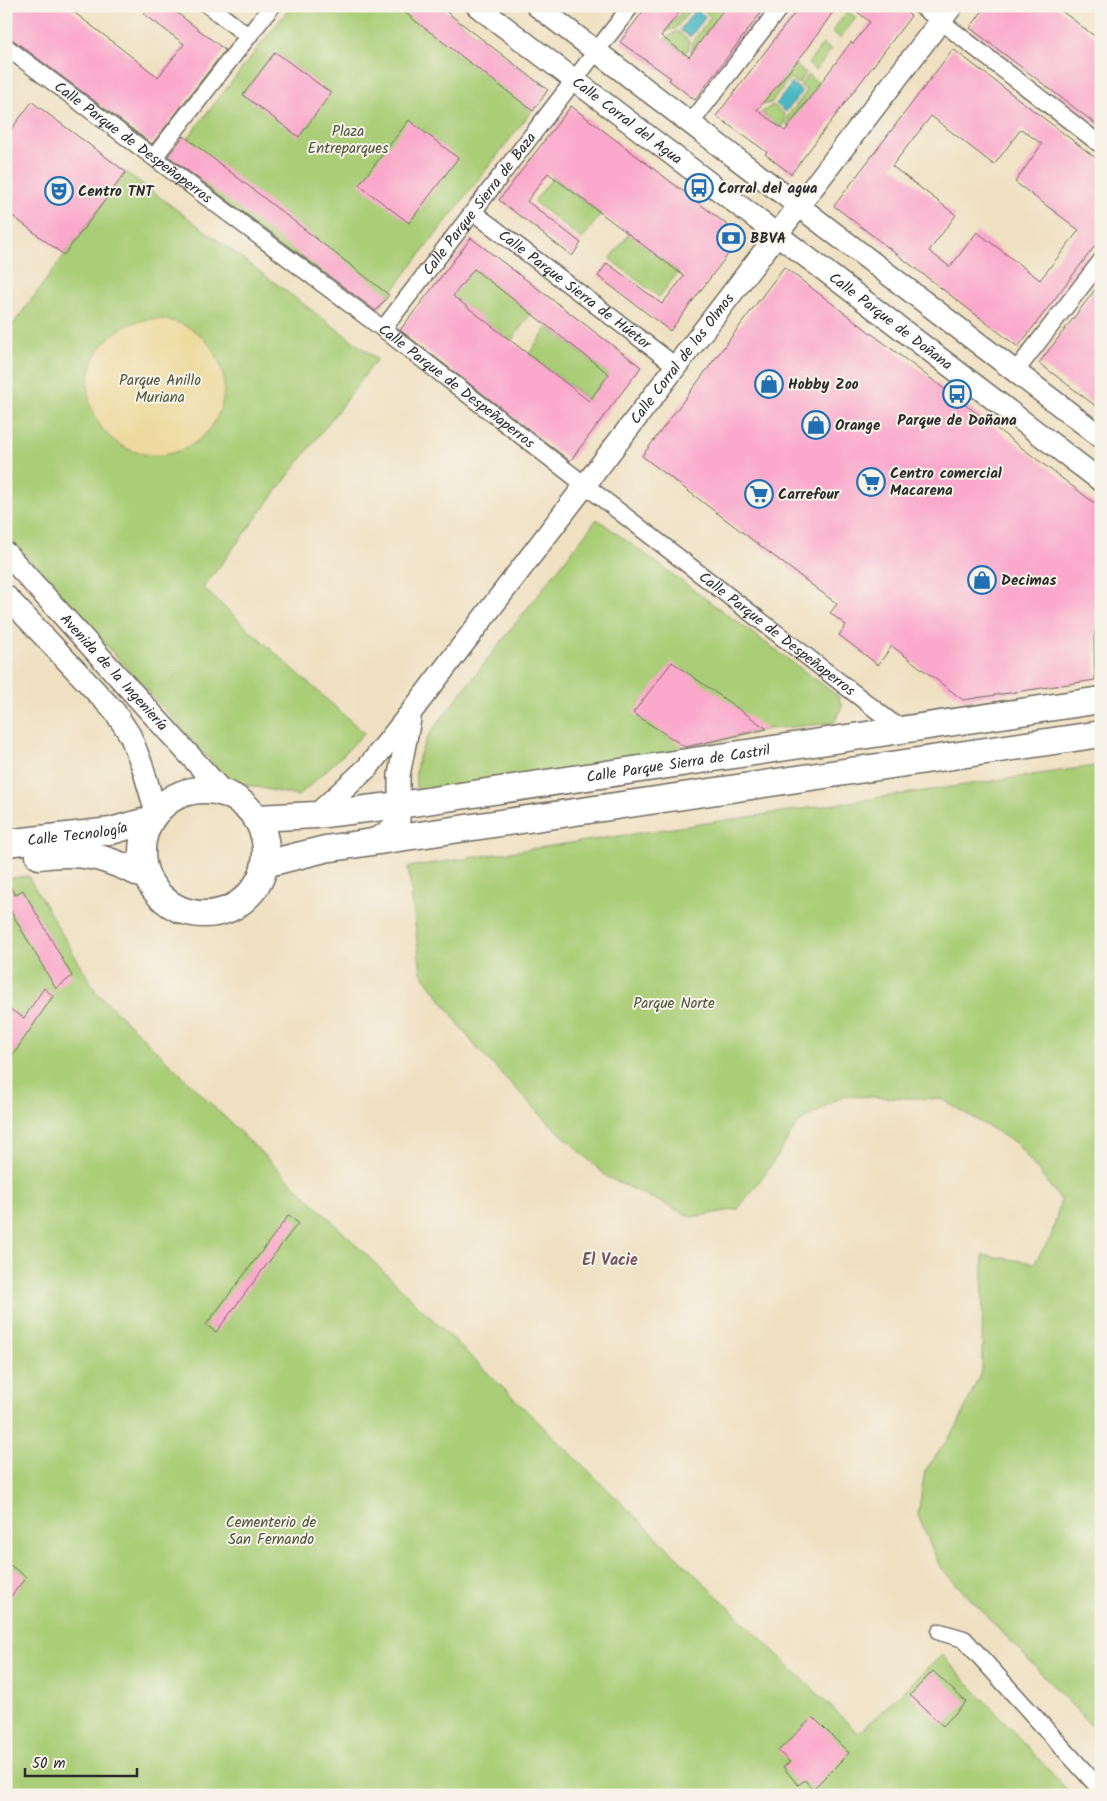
<svg xmlns="http://www.w3.org/2000/svg" width="1107" height="1801" font-family="Kalam,sans-serif">
	<rect width="100%" height="100%" fill="#f7f3e8"/>
	<filter id="ink" filterUnits="userSpaceOnUse"><feTurbulence type="fractalNoise" baseFrequency=".02" numOctaves="2"/><feDisplacementMap in="SourceGraphic" scale="10" xChannelSelector="R" yChannelSelector="G"/><feConvolveMatrix kernelMatrix="1 2 1 2 8 2 1 2 1" color-interpolation-filters="sRGB"/></filter>
	<filter id="wash" filterUnits="userSpaceOnUse"><feTurbulence type="fractalNoise" baseFrequency=".0096" numOctaves="4" result="noise"/><feDisplacementMap in="SourceGraphic" scale="20" xChannelSelector="R" yChannelSelector="G"/><feGaussianBlur stdDeviation="1.12" result="paint"/><feColorMatrix in="noise" values="0 0 0 0 0 0 0 0 0 0 0 0 0 0 0 0 0 1.4 0 .05"/><feComposite in="paint" operator="in"/></filter>
	<g filter="url(#wash)">
		<rect width="100%" height="100%" fill="#efe0c1"/>
		<path fill="#aace78" stroke="#6a7c52" d="M 291,6 L 439,6 L 548,90 L 371,318 L 169,162 Z
			M 687,6 L 693,6 L 675,29 L 665,31 Z
			M 708,6 L 720,6 L 726,11 L 705,33 L 707,35 L 692,54 L 692,42 L 711,17 L 704,11 Z
			M 848,11 L 856,18 L 840,38 L 832,31 Z
			M 677,31 L 689,41 L 689,48 L 685,54 L 665,39 Z
			M 823,44 L 831,50 L 816,70 L 808,64 Z
			M 793,63 L 806,73 L 798,84 L 790,78 L 771,103 L 761,105 L 774,87 L 776,89 Z
			M 808,75 L 821,85 L 801,107 L 803,109 L 788,128 L 788,116 L 807,91 L 800,85 Z
			M 773,105 L 785,115 L 785,122 L 781,128 L 761,113 Z
			M 126,172 L 377,359 L 203,588 L 364,733 L 342,756 L 298,796 L 229,781 L 6,534 L 6,334 Z
			M 553,177 L 601,214 L 582,239 L 534,202 Z
			M 629,234 L 678,272 L 659,297 L 610,259 Z
			M 474,269 L 531,313 L 511,341 L 444,290 L 461,285 Z
			M 548,327 L 609,374 L 597,390 L 603,395 L 598,407 L 529,354 Z
			M 597,519 L 838,696 L 842,706 L 834,723 L 767,729 L 687,749 L 419,802 C 412,773 416,759 430,733 Z
			M 1101,765 L 1101,1736 L 940,1567 L 918,1515 L 925,1471 L 957,1426 L 982,1370 L 983,1255 L 1034,1263 L 1051,1237 L 1061,1200 L 1016,1143 L 941,1099 L 842,1096 L 797,1124 L 770,1167 L 738,1209 L 692,1217 L 607,1177 L 541,1115 L 475,1046 L 421,972 L 408,867 Z
			M 28,876 L 96,992 L 858,1733 L 942,1655 L 1072,1795 L 6,1795 L 6,879 Z"/>
		<path fill="#eeda9e" stroke="#8c8264" d="M88 387a68 68 0 1 1 136 0a68 68 0 1 1-136 0Z"/>
		<path fill="#4ab8c2" stroke="#3a7276" d="M 696,9 L 706,17 L 690,37 L 680,30 Z
			M 792,83 L 802,91 L 786,112 L 776,104 Z"/>
		<g id="blocks">
			<path fill="#faa8cb" fill-rule="evenodd" d="M 6,6 L 66,6 L 158,77 L 184,44 L 144,14 L 150,6 L 168,6 L 225,50 L 152,144 L 12,39 L 6,37 Z
				M 396,6 L 439,6 L 548,90 L 533,111 Z
				M 647,6 L 684,6 L 661,36 L 689,57 L 726,6 L 766,6 L 695,100 L 669,80 L 671,78 L 620,42 Z
				M 800,6 L 837,6 L 808,48 L 757,110 L 785,131 L 851,42 L 853,44 L 870,22 L 850,6 L 898,6 L 911,16 L 791,174 L 765,154 L 767,152 L 716,116 Z
				M 986,6 L 1055,6 L 1101,41 L 1101,128 L 970,28 Z
				M 953,49 L 1101,162 L 1101,238 L 1018,347 L 834,206 ZM 931,116 L 994,165 L 1021,129 L 1042,144 L 1015,182 L 1079,230 L 1040,280 L 977,232 L 950,267 L 929,251 L 956,215 L 892,166 Z
				M 275,52 L 331,93 L 299,137 L 243,95 Z
				M 32,102 L 126,172 L 64,255 L 6,211 L 6,136 Z
				M 571,106 L 742,236 L 670,331 L 598,276 L 607,263 L 662,304 L 684,276 L 548,173 L 527,201 L 581,243 L 572,256 L 499,200 Z
				M 409,120 L 458,158 L 409,223 L 359,185 Z
				M 184,136 L 389,295 L 376,311 L 168,156 Z
				M 471,238 L 641,367 L 570,461 L 400,330 ZM 474,269 L 609,374 L 589,401 L 453,296 Z
				M 784,267 L 1101,508 L 1101,595 L 1094,638 L 1095,680 L 963,700 L 892,646 L 878,665 L 839,635 L 846,625 L 830,613 L 837,604 L 642,456 Z
				M 1101,282 L 1101,410 L 1039,363 Z
				M 672,662 L 767,729 L 685,747 L 633,713 Z
				M 6,880 L 15,895 L 23,890 L 72,976 L 56,989 L 6,903 Z
				M 44,988 L 53,996 L 6,1065 L 6,1007 L 24,1018 Z
				M 289,1215 L 298,1223 L 216,1332 L 206,1325 Z
				M 6,1562 L 26,1577 L 6,1603 Z
				M 933,1671 L 966,1702 L 943,1726 L 910,1695 Z
				M 813,1717 L 849,1753 L 812,1790 L 805,1780 L 798,1785 L 783,1767 L 790,1762 L 778,1751 Z"/>
		</g>
	</g>
	<g filter="url(#ink)">
		<use href="#blocks" fill-opacity="0" stroke="#706a60" stroke-width="1"/>
		<g fill="none" stroke-linecap="round" stroke-linejoin="round">
			<defs>
				<g id="minor">
					<path d="M 209,6 L 248,36"/>
					<path d="M 921,6 L 1101,145"/>
					<path id="s1" d="M 6,47 L 383,329 L 902,730"/>
					<path d="M 690,124 L 781,6"/>
					<path d="M 155,156 L 272,6"/>
					<path id="s2" d="M 473,212 L 676,366"/>
					<path id="s3" d="M 383,329 L 631,6"/>
					<path d="M 1015,372 L 1101,261"/>
					<path d="M 940,1632 L 964,1639 L 1101,1790"/>
				</g>
				<g id="tertiary">
					<path id="s4" d="M 477,6 L 1101,481"/>
					<path d="M 537,6 L 1101,437"/>
					<path id="s5" d="M 6,553 L 223,792"/>
					<path d="M 6,596 L 115,712 L 130,735 L 142,765 L 156,812"/>
					<path id="s6" d="M 316,815 L 368,767 L 412,711 L 952,6"/>
					<path d="M 370,841 L 385,834 L 399,821 L 399,775 L 410,719"/>
				</g>
				<g id="primary">
					<circle cx="204" cy="852" r="62"/>
					<path id="s7" d="M 256,818 L 316,815 L 400,805 L 1101,700"/>
					<path id="s8" d="M 6,843 L 111,831 L 150,820"/>
					<path d="M 39,856 C 84,850 105,857 145,876"/>
					<path d="M 265,864 L 325,849 L 1101,734"/>
				</g>
			</defs>
			<use href="#minor" stroke="#706a60" stroke-width="19"/>
			<use href="#tertiary" stroke="#706a60" stroke-width="24"/>
			<use href="#primary" stroke="#706a60" stroke-width="29"/>
			<use href="#minor" stroke="#fff" stroke-width="16"/>
			<use href="#tertiary" stroke="#fff" stroke-width="21"/>
			<use href="#primary" stroke="#fff" stroke-width="26"/>
		</g>
	</g>
	<defs>
		<symbol id="bus-ring" viewBox="-11 -11 22 22"><circle r="9.5" fill="#f7f3e8" stroke="#1f6fb2" stroke-width="1.5"/><path d="M-5-6H5V4H4V6H2V4H-2V6H-4V4H-5ZM-3.5-4V0h7V-4ZM-3.5 1.2v1.5H-2V1.2ZM2 1.2v1.5H3.5V1.2Z" fill="#1f6fb2"/></symbol>
		<symbol id="theatre-ring" viewBox="-11 -11 22 22"><circle r="9.5" fill="#f7f3e8" stroke="#1f6fb2" stroke-width="1.5"/><path d="M-5-5.5Q0-4 5-5.5V0Q5 5 0 6Q-5 5-5 0ZM-3.3-2.5H-1v1.5H-3.3ZM1-2.5H3.3v1.5H1ZM-2.8 1Q0 5.5 2.8 1Z" fill="#1f6fb2"/></symbol>
		<symbol id="bank-ring" viewBox="-11 -11 22 22"><circle r="9.5" fill="#f7f3e8" stroke="#1f6fb2" stroke-width="1.5"/><path d="M-6-4H6V4H-6ZM0-2.3a2.3 2.3 0 1 0 0 4.6a2.3 2.3 0 1 0 0-4.6Z" fill="#1f6fb2"/></symbol>
		<symbol id="shop-ring" viewBox="-11 -11 22 22"><circle r="9.5" fill="#f7f3e8" stroke="#1f6fb2" stroke-width="1.5"/><path d="M-5-2.5h2.3a2.7 3.5 0 0 1 5.4 0H5L5.5 6h-11ZM-1.5-2.5h3a1.5 2.3 0 0 0-3 0Z" fill="#1f6fb2"/></symbol>
		<symbol id="supermarket-ring" viewBox="-11 -11 22 22"><circle r="9.5" fill="#f7f3e8" stroke="#1f6fb2" stroke-width="1.5"/><path d="M-6-5.5h2.5l.6 2H6L4.5 2H-2.5L-4.4-4H-6ZM-1.5 3.2a1.3 1.3 0 1 0 .1 0ZM3 3.2a1.3 1.3 0 1 0 .1 0Z" fill="#1f6fb2"/></symbol>
	</defs>
	<g fill-rule="evenodd">
		<use href="#bus-ring" x="683" y="172" width="32" height="32"/>
		<use href="#theatre-ring" x="43" y="175" width="32" height="32"/>
		<use href="#bank-ring" x="715" y="222" width="32" height="32"/>
		<use href="#shop-ring" x="753" y="368" width="32" height="32"/>
		<use href="#bus-ring" x="941" y="378" width="32" height="32"/>
		<use href="#shop-ring" x="800" y="409" width="32" height="32"/>
		<use href="#supermarket-ring" x="855" y="466" width="32" height="32"/>
		<use href="#supermarket-ring" x="743" y="478" width="32" height="32"/>
		<use href="#shop-ring" x="966" y="564" width="32" height="32"/>
	</g>
	<g text-anchor="middle" stroke-width="4" stroke-linejoin="round" paint-order="stroke">
		<g font-size="15" fill="#2b2b2b" stroke="#f7f3e8">
			<text dy="5" stroke="none"><textPath href="#s4" startOffset="189">Calle Corral del Agua</textPath></text>
			<text dy="5" stroke="none"><textPath href="#s1" startOffset="159">Calle Parque de Despeñaperros</textPath></text>
			<text dy="5" stroke="none"><textPath href="#s3" startOffset="158">Calle Parque Sierra de Baza</textPath></text>
			<text dy="5" stroke="none"><textPath href="#s2" startOffset="128">Calle Parque Sierra de Húetor</textPath></text>
			<text dy="5" stroke="none"><textPath href="#s4" startOffset="520">Calle Parque de Doñana</textPath></text>
			<text dy="5" stroke="none"><textPath href="#s6" startOffset="586">Calle Corral de los Olmos</textPath></text>
			<text dy="5" stroke="none"><textPath href="#s1" startOffset="564">Calle Parque de Despeñaperros</textPath></text>
			<text dy="5" stroke="none"><textPath href="#s1" startOffset="969">Calle Parque de Despeñaperros</textPath></text>
			<text dy="5" stroke="none"><textPath href="#s5" startOffset="161">Avenida de la Ingeniería</textPath></text>
			<text dy="5" stroke="none"><textPath href="#s7" startOffset="426">Calle Parque Sierra de Castril</textPath></text>
			<text dy="5" stroke="none"><textPath href="#s8" startOffset="72">Calle Tecnología</textPath></text>
		</g>
		<g font-size="15" fill="#4b543e" stroke="#f7f3e8">
			<text x="348" y="136">Plaza<tspan x="348" dy="17">Entreparques</tspan></text>
			<text x="160" y="385">Parque Anillo<tspan x="160" dy="17">Muriana</tspan></text>
			<text x="674" y="1008">Parque Norte</text>
			<text x="271" y="1527">Cementerio de<tspan x="271" dy="17">San Fernando</tspan></text>
		</g>
		<g font-size="15" font-weight="bold" fill="#2b2b2b" stroke="#f7f3e8" text-anchor="start">
			<text x="718" y="193">Corral del agua</text>
			<text x="78" y="196">Centro TNT</text>
			<text x="750" y="243">BBVA</text>
			<text x="788" y="389">Hobby Zoo</text>
			<text x="957" y="425" text-anchor="middle">Parque de Doñana</text>
			<text x="835" y="430">Orange</text>
			<text x="890" y="478">Centro comercial<tspan x="890" dy="17">Macarena</tspan></text>
			<text x="778" y="499">Carrefour</text>
			<text x="1001" y="585">Decimas</text>
		</g>
		<g font-size="16" font-weight="bold" fill="#735763" stroke="#f7f3e8">
			<text x="610" y="1265">El Vacie</text>
		</g>
	</g>
	<rect width="1107" height="1801" fill="none" stroke="#f7f3e8" stroke-width="25"/>
	<path d="M25 1768v8h112v-8" fill="none" stroke="#2b2b2b" stroke-width="2.5"/>
	<text x="32" y="1768" font-size="15" fill="#2b2b2b" stroke="#f7f3e8" stroke-width="4" paint-order="stroke">50 m</text>
</svg>
